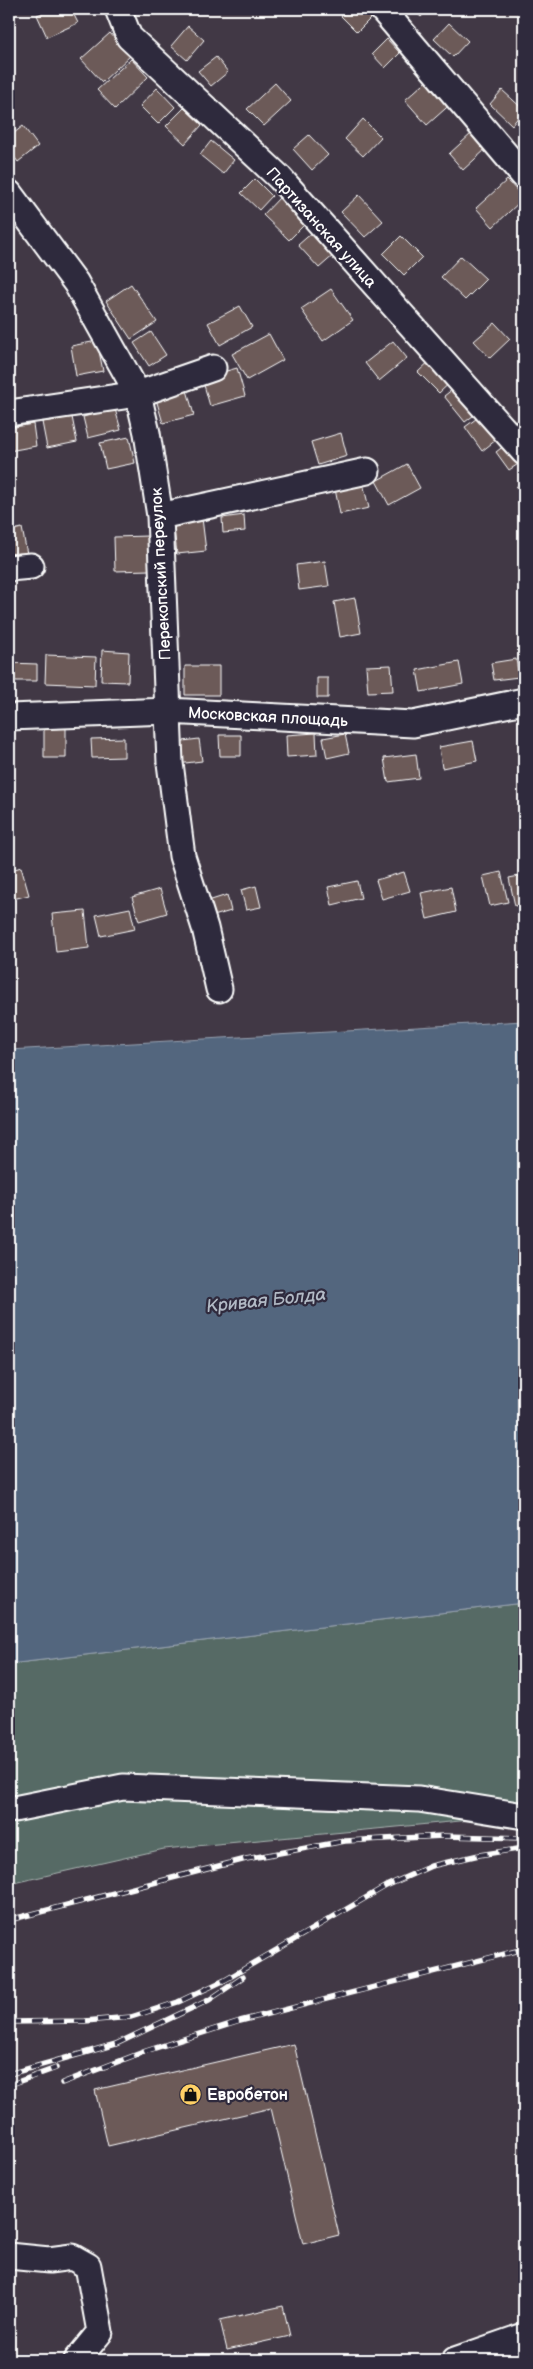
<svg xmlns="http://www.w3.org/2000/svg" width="533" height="2369" font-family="'Balsamiq Sans',sans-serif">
	<rect width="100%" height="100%" fill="#413845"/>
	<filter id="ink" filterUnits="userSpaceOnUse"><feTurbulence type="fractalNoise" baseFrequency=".02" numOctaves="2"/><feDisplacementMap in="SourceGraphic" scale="10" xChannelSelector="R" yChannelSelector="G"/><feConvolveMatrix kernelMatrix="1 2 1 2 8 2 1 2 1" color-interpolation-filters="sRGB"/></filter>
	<g filter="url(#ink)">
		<path fill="#566b65" stroke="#aab5b2" d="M 524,1603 L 524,1815 L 164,1849 L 9,1884 L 9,1664 Z"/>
		<path fill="#53667e" stroke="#98a3b2" d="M 524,1021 L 524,1603 L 9,1664 L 9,1050 Z"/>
		<path fill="#6c5a59" stroke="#fff" d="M 52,9 L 71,9 L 78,23 L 47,37 L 37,15 Z
			M 349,9 L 361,9 L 371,18 L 357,32 L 341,16 Z
			M 412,9 L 429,9 L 421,17 Z
			M 449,23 L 468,41 L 453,57 L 434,39 Z
			M 188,26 L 204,40 L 187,60 L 171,46 Z
			M 110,33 L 130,56 L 102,82 L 81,59 Z
			M 387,39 L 400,53 L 385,68 L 372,54 Z
			M 216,57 L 228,72 L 211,86 L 198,71 Z
			M 131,59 L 148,77 L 115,109 L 97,90 Z
			M 432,76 L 454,101 L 427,125 L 405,100 Z
			M 275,83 L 291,101 L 264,126 L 247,109 Z
			M 157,88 L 175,107 L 158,124 L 140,106 Z
			M 502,90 L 524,110 L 512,125 L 490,104 Z
			M 184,108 L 202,125 L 185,144 L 166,126 Z
			M 363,119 L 381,137 L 363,156 L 345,139 Z
			M 23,126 L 38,146 L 18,162 L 9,150 L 9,137 Z
			M 472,133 L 486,149 L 463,170 L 449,154 Z
			M 309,135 L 328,155 L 312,170 L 293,149 Z
			M 211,141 L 234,160 L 223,174 L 200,155 Z
			M 255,179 L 272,196 L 259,210 L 241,193 Z
			M 507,180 L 524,198 L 493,227 L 476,208 Z
			M 359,195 L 383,221 L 365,237 L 341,212 Z
			M 280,197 L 306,223 L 289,240 L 263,215 Z
			M 314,231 L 335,254 L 319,268 L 298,245 Z
			M 401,236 L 422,257 L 404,275 L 383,254 Z
			M 461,256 L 486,279 L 465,300 L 441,277 Z
			M 131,284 L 157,322 L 131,339 L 106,301 Z
			M 331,289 L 353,320 L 323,341 L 301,309 Z
			M 240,306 L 252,327 L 220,345 L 208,323 Z
			M 495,323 L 510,339 L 490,358 L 474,341 Z
			M 151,332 L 166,355 L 149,366 L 134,343 Z
			M 269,334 L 283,360 L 247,380 L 232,354 Z
			M 97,341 L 103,371 L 76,376 L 71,346 Z
			M 393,341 L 407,358 L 379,381 L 365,363 Z
			M 434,357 L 454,379 L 439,393 L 418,372 Z
			M 237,368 L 245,396 L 210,406 L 202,378 Z
			M 457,386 L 478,412 L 465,422 L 444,396 Z
			M 187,390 L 194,415 L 163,423 L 156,399 Z
			M 115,409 L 121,430 L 88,438 L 83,417 Z
			M 484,413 L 501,436 L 482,451 L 465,427 Z
			M 72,417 L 77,442 L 47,448 L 42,422 Z
			M 33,424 L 36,446 L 9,451 L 9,428 Z
			M 341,433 L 347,456 L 318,465 L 311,442 Z
			M 129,437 L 135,463 L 106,469 L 100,443 Z
			M 509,442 L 523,461 L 509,470 L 496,452 Z
			M 407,464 L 420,488 L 389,505 L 376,481 Z
			M 524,480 L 524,496 L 516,487 Z
			M 363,483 L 369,508 L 340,514 L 335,489 Z
			M 244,515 L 245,531 L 223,533 L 222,518 Z
			M 202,518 L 206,551 L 177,554 L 173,521 Z
			M 22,528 L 27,554 L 9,557 L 9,531 Z
			M 148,536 L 149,570 L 115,571 L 114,537 Z
			M 325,561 L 329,586 L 299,590 L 296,565 Z
			M 355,598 L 361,633 L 340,637 L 334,602 Z
			M 102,650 L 129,652 L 128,682 L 101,681 Z
			M 46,655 L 96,657 L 95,685 L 45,683 Z
			M 516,659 L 519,677 L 494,680 L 491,663 Z
			M 459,662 L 463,684 L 421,692 L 417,670 Z
			M 9,663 L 37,664 L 37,681 L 9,681 Z
			M 391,665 L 393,691 L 368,692 L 366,666 Z
			M 185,666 L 219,666 L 219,695 L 185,695 Z
			M 317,678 L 328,678 L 328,698 L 317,698 Z
			M 44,727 L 66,727 L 66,758 L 44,758 Z
			M 316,733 L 317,755 L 287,757 L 286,735 Z
			M 345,734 L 349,753 L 327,758 L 323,738 Z
			M 219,735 L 241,735 L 241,756 L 220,756 Z
			M 9,736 L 11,736 L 12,762 L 9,762 Z
			M 124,738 L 124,757 L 92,758 L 91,739 Z
			M 199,739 L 202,761 L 177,764 L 175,742 Z
			M 473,741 L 477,761 L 442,768 L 439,747 Z
			M 416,754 L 419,778 L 388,782 L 384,758 Z
			M 21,867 L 29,895 L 9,900 L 9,871 Z
			M 404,872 L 410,891 L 382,899 L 376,880 Z
			M 501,872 L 508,902 L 490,906 L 483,876 Z
			M 524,875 L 524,904 L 515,906 L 509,878 Z
			M 357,881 L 361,898 L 332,905 L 328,887 Z
			M 256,886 L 261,907 L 246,910 L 241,890 Z
			M 451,887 L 456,912 L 427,919 L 421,893 Z
			M 160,889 L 167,913 L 139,921 L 132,897 Z
			M 227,895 L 231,911 L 210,917 L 205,902 Z
			M 130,908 L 135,929 L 101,936 L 96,915 Z
			M 85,911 L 89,948 L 56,952 L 52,914 Z
			M 294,2044 L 339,2235 L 303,2244 L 271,2108 L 108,2146 L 95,2090 Z
			M 283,2306 L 290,2336 L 227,2350 L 220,2320 Z"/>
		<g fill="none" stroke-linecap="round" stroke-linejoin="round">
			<defs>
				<path id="minor" d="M 118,9 L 129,37 L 280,178 L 524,452
					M 382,9 L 524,176
					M 9,193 L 76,283 L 138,394 L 147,433 L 160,516 L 170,763 L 182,856 L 205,928 L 219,989
					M 9,413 L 138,394 L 213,368
					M 160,516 L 367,471
					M 9,568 L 31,566
					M 9,717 L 168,711 L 413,724 L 524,701
					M 9,1810 L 123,1787 L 419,1799 L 524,1816
					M 9,2256 L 49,2260 L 72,2257 L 88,2266 L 100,2332 L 77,2360
					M 455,2360 L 524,2336"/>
			</defs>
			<use href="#minor" stroke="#fff" stroke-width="29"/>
			<use href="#minor" stroke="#2f2a3d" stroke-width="25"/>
			<defs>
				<path id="rail" d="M 9,1920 L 246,1859 L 345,1841 L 443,1836 L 524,1838
					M 9,2022 L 85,2021 L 131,2017 L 178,2002 L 225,1980 L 386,1886 L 431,1866 L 479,1855 L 524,1848
					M 9,2074 L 116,2044 L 209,2000 L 243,1977
					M 62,2083 L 146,2051 L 240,2021 L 524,1949
					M 9,2085 L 56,2068"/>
			</defs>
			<use href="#rail" stroke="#fff" stroke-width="5.5"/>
			<use href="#rail" stroke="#2f2a3d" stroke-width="4" stroke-dasharray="11" stroke-linecap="butt"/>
		</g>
	</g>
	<defs>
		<symbol id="shop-disc" viewBox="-11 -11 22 22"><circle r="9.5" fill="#ffd166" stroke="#2f2a3d"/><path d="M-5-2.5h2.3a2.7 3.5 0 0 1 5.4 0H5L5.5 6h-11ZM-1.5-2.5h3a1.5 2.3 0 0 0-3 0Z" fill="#111"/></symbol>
	</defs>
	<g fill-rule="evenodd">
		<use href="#shop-disc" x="178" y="2082" width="25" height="25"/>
	</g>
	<g text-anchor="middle" stroke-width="4.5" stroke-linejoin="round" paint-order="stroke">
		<g font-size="16" fill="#fff" stroke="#2f2a3d">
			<text transform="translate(322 227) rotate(48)" y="6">Партизанская улица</text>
			<text transform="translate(160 574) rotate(-93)" y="6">Перекопский переулок</text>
			<text transform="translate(268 716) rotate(3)" y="6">Московская площадь</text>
		</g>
		<g font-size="16" font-weight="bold" fill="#fff" stroke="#2f2a3d" text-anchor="start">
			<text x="207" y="2100">Евробетон</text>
		</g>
		<g font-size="18" font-style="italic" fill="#b2bac5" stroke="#2f2a3d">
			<text transform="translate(266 1300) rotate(-6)" y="6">Кривая Болда</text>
		</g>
	</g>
	<rect width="533" height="2369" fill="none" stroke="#2f2a3d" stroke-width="30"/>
	<rect x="15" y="15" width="503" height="2339" fill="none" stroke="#fff" stroke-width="2" filter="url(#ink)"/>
</svg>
